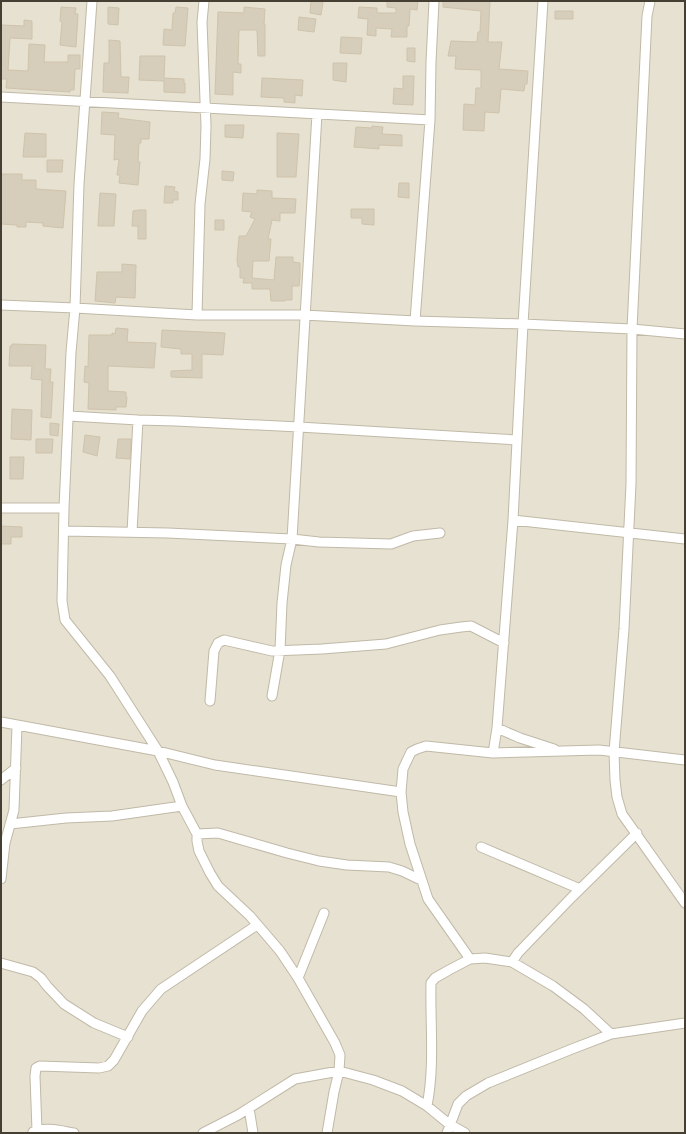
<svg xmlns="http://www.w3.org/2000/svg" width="686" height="1134" font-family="'Work Sans',sans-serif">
	<rect width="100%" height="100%" fill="#f2eee3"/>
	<path fill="#e6e1d0" d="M 1,1 L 685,1 L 685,1133 L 1,1133 Z"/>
	<path fill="#d7cdbb" stroke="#cfc3ab" d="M 311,1 L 323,2 L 321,15 L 310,13 Z
		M 387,1 L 418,1 L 417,10 L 410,9 L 409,26 L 407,26 L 407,37 L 391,37 L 392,29 L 376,28 L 376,36 L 367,35 L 368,19 L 358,18 L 359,7 L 377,8 L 377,13 L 396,13 L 396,8 L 387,7 Z
		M 443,1 L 490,1 L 488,42 L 502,42 L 499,69 L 528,71 L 527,84 L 525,84 L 524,91 L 501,89 L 499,113 L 485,112 L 484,131 L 463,130 L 464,104 L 475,105 L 476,88 L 481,88 L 481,70 L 455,69 L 456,56 L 448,56 L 451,41 L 477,42 L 478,32 L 480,32 L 481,11 L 443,7 Z
		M 61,7 L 76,8 L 75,14 L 78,14 L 76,47 L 60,45 L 62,22 L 60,21 Z
		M 108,7 L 119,8 L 118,25 L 108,24 Z
		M 176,7 L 188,8 L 185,46 L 163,45 L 164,29 L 172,30 L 173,13 L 175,13 Z
		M 244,7 L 265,9 L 264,24 L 265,24 L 265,56 L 258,56 L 257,30 L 239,30 L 238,64 L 241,64 L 241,73 L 233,72 L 233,95 L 215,94 L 218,12 L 244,13 Z
		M 555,11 L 573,11 L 573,19 L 555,19 Z
		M 299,17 L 316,19 L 314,32 L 298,30 Z
		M 24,20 L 32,21 L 32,39 L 10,38 L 8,70 L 28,71 L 29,44 L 45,45 L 44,62 L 68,62 L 68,55 L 80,55 L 80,69 L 75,69 L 74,90 L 70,90 L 70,92 L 6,88 L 7,79 L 1,79 L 1,25 L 24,26 Z
		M 341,37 L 362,38 L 361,54 L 340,53 Z
		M 109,40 L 120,41 L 121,77 L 129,77 L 128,93 L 103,92 L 104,63 L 109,63 Z
		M 407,48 L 415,48 L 415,62 L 407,61 Z
		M 140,56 L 165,56 L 164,78 L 184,79 L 184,83 L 185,83 L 185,93 L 164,92 L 164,81 L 139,80 Z
		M 333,63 L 347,63 L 346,82 L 333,80 Z
		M 403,76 L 414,76 L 413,105 L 393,104 L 394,88 L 403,89 Z
		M 262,78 L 303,80 L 302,96 L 295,95 L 295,103 L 284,102 L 284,98 L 261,97 Z
		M 102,112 L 119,113 L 118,118 L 150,122 L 149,139 L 141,139 L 141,143 L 139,143 L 138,162 L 140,162 L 138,185 L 119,183 L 120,175 L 117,175 L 119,159 L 114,160 L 115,135 L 101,134 Z
		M 225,125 L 244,125 L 243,138 L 225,137 Z
		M 372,126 L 383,127 L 382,134 L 402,135 L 402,146 L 379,145 L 379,149 L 354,147 L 356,127 L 372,128 Z
		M 25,133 L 46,134 L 46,157 L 23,157 Z
		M 277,133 L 299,134 L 296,177 L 277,177 Z
		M 47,160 L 63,160 L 62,172 L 47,172 Z
		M 222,171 L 234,172 L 233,181 L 222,180 Z
		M 1,174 L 22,174 L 22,180 L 36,180 L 36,189 L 66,191 L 63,228 L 43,226 L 43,223 L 26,222 L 26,227 L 17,227 L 17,225 L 1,224 Z
		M 399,183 L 409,183 L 409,198 L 398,197 Z
		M 165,186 L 175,187 L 174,191 L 178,192 L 178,200 L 173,200 L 173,203 L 164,203 Z
		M 257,190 L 272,191 L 272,198 L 296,199 L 295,213 L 280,213 L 280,221 L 272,220 L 268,239 L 271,239 L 269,261 L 253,261 L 252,278 L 274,280 L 276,257 L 293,257 L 293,262 L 300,263 L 300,277 L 299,286 L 292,286 L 292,300 L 285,300 L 285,301 L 271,301 L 270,289 L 252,289 L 252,283 L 243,283 L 244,278 L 240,278 L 240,267 L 238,267 L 237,260 L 239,236 L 246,236 L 255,219 L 250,217 L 252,212 L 242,211 L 243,193 L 257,194 Z
		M 100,193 L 116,194 L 114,226 L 98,226 Z
		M 351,209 L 374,209 L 374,225 L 362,224 L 362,218 L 351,218 Z
		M 139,210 L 146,210 L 146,239 L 138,239 L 138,226 L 132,226 L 133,211 Z
		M 215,220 L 224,220 L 224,230 L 215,230 Z
		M 122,264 L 136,265 L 135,298 L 116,297 L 115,303 L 95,301 L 97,272 L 122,272 Z
		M 116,328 L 128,329 L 127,342 L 156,343 L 154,368 L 108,366 L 108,391 L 126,392 L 126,397 L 127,397 L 126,407 L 116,407 L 116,410 L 88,409 L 89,383 L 84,382 L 85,366 L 88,367 L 89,335 L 112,335 L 112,333 L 115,334 Z
		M 162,330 L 225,333 L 223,355 L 202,354 L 202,378 L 171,377 L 171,371 L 192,370 L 192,354 L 181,354 L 181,349 L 161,347 Z
		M 12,344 L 46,345 L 45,369 L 51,369 L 50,382 L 53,382 L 51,418 L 41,417 L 42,380 L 31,379 L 32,366 L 9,366 L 10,346 L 12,346 Z
		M 12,409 L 32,410 L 31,440 L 11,439 Z
		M 50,423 L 59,424 L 58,436 L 50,435 Z
		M 85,435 L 100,437 L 97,456 L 83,452 Z
		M 36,439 L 53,439 L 52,453 L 36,453 Z
		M 118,439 L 131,439 L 130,459 L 116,458 Z
		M 10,457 L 24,457 L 23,479 L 10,479 Z
		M 1,526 L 22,527 L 22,537 L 11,537 L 11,544 L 1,544 Z"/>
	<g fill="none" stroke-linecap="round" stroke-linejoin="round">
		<defs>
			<path id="minor" d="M 92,1 L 79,184 L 75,308 L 71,352 L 64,508 L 62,601 L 65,620 L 110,676 L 158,751 L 173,782 L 182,806 L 197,834 L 197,841 L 199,851 L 210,873 L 218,886 L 250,916 L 280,951 L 298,978 L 335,1043 L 340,1055 L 339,1071 L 334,1092 L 327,1133
				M 650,1 L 647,16 L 632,329 L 631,484 L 624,629 L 614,752 L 615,780 L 617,797 L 622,814 L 685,903
				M 1,97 L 430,120
				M 1,305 L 75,308 L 197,315 L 304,315 L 415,321 L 523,324 L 632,329 L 685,334
				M 197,315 L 200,204 L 205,159 L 206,126 L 202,22 L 204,1
				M 415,321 L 430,120 L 431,62 L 434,1
				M 69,416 L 138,420 L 176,421 L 299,427 L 517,440
				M 1,508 L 64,508
				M 513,520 L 685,539
				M 64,531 L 168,533 L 292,539 L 319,542 L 391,544 L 413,536 L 440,533
				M 132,532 L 138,420
				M 272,696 L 280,650 L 282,603 L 286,565 L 292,539 L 317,114
				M 210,701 L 214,651 L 218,643 L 224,640 L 272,651 L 322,649 L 386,644 L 440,630 L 461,627 L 471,626 L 504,643
				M 1,722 L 158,751 L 215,765 L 401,792
				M 497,728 L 520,738 L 554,749
				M 493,753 L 497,728 L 513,520 L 523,324 L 543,1
				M 1,780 L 16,768
				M 10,824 L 66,818 L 112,816 L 182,806
				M 197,834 L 218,833 L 287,853 L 319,861 L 347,865 L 389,867 L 402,871 L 421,880
				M 481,847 L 580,889
				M 1,879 L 5,843 L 14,810 L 17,726
				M 470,959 L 428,899 L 410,844 L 403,812 L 401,792 L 403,769 L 411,752 L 417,749 L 426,746 L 493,753 L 599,750 L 685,760
				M 512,962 L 518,953 L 572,897 L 637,833
				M 1,963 L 33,972 L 41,978 L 47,986 L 64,1004 L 94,1023 L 128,1037
				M 298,978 L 324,913
				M 427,1106 C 435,1065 430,1024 431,983 L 435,978 L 449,970 L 470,959 L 485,958 L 512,962 L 553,986 L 584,1009 L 611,1034
				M 249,1108 L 253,1133
				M 37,1130 L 35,1076 L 36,1068 L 40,1066 L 99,1068 L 108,1066 L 114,1060 L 142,1011 L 161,989 L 257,925
				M 33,1132 C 45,1126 62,1131 74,1133
				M 203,1133 L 238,1115 L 295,1079 L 339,1071 L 373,1080 L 402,1091 L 427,1106 L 449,1124 L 465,1133
				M 447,1133 L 458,1104 L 466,1096 L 488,1083 L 572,1049 L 611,1034 L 685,1023"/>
		</defs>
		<use href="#minor" stroke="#c1b9a8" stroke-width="11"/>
		<use href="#minor" stroke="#fff" stroke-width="9"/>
	</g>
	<rect width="686" height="1134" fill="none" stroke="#443e33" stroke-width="4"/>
</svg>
